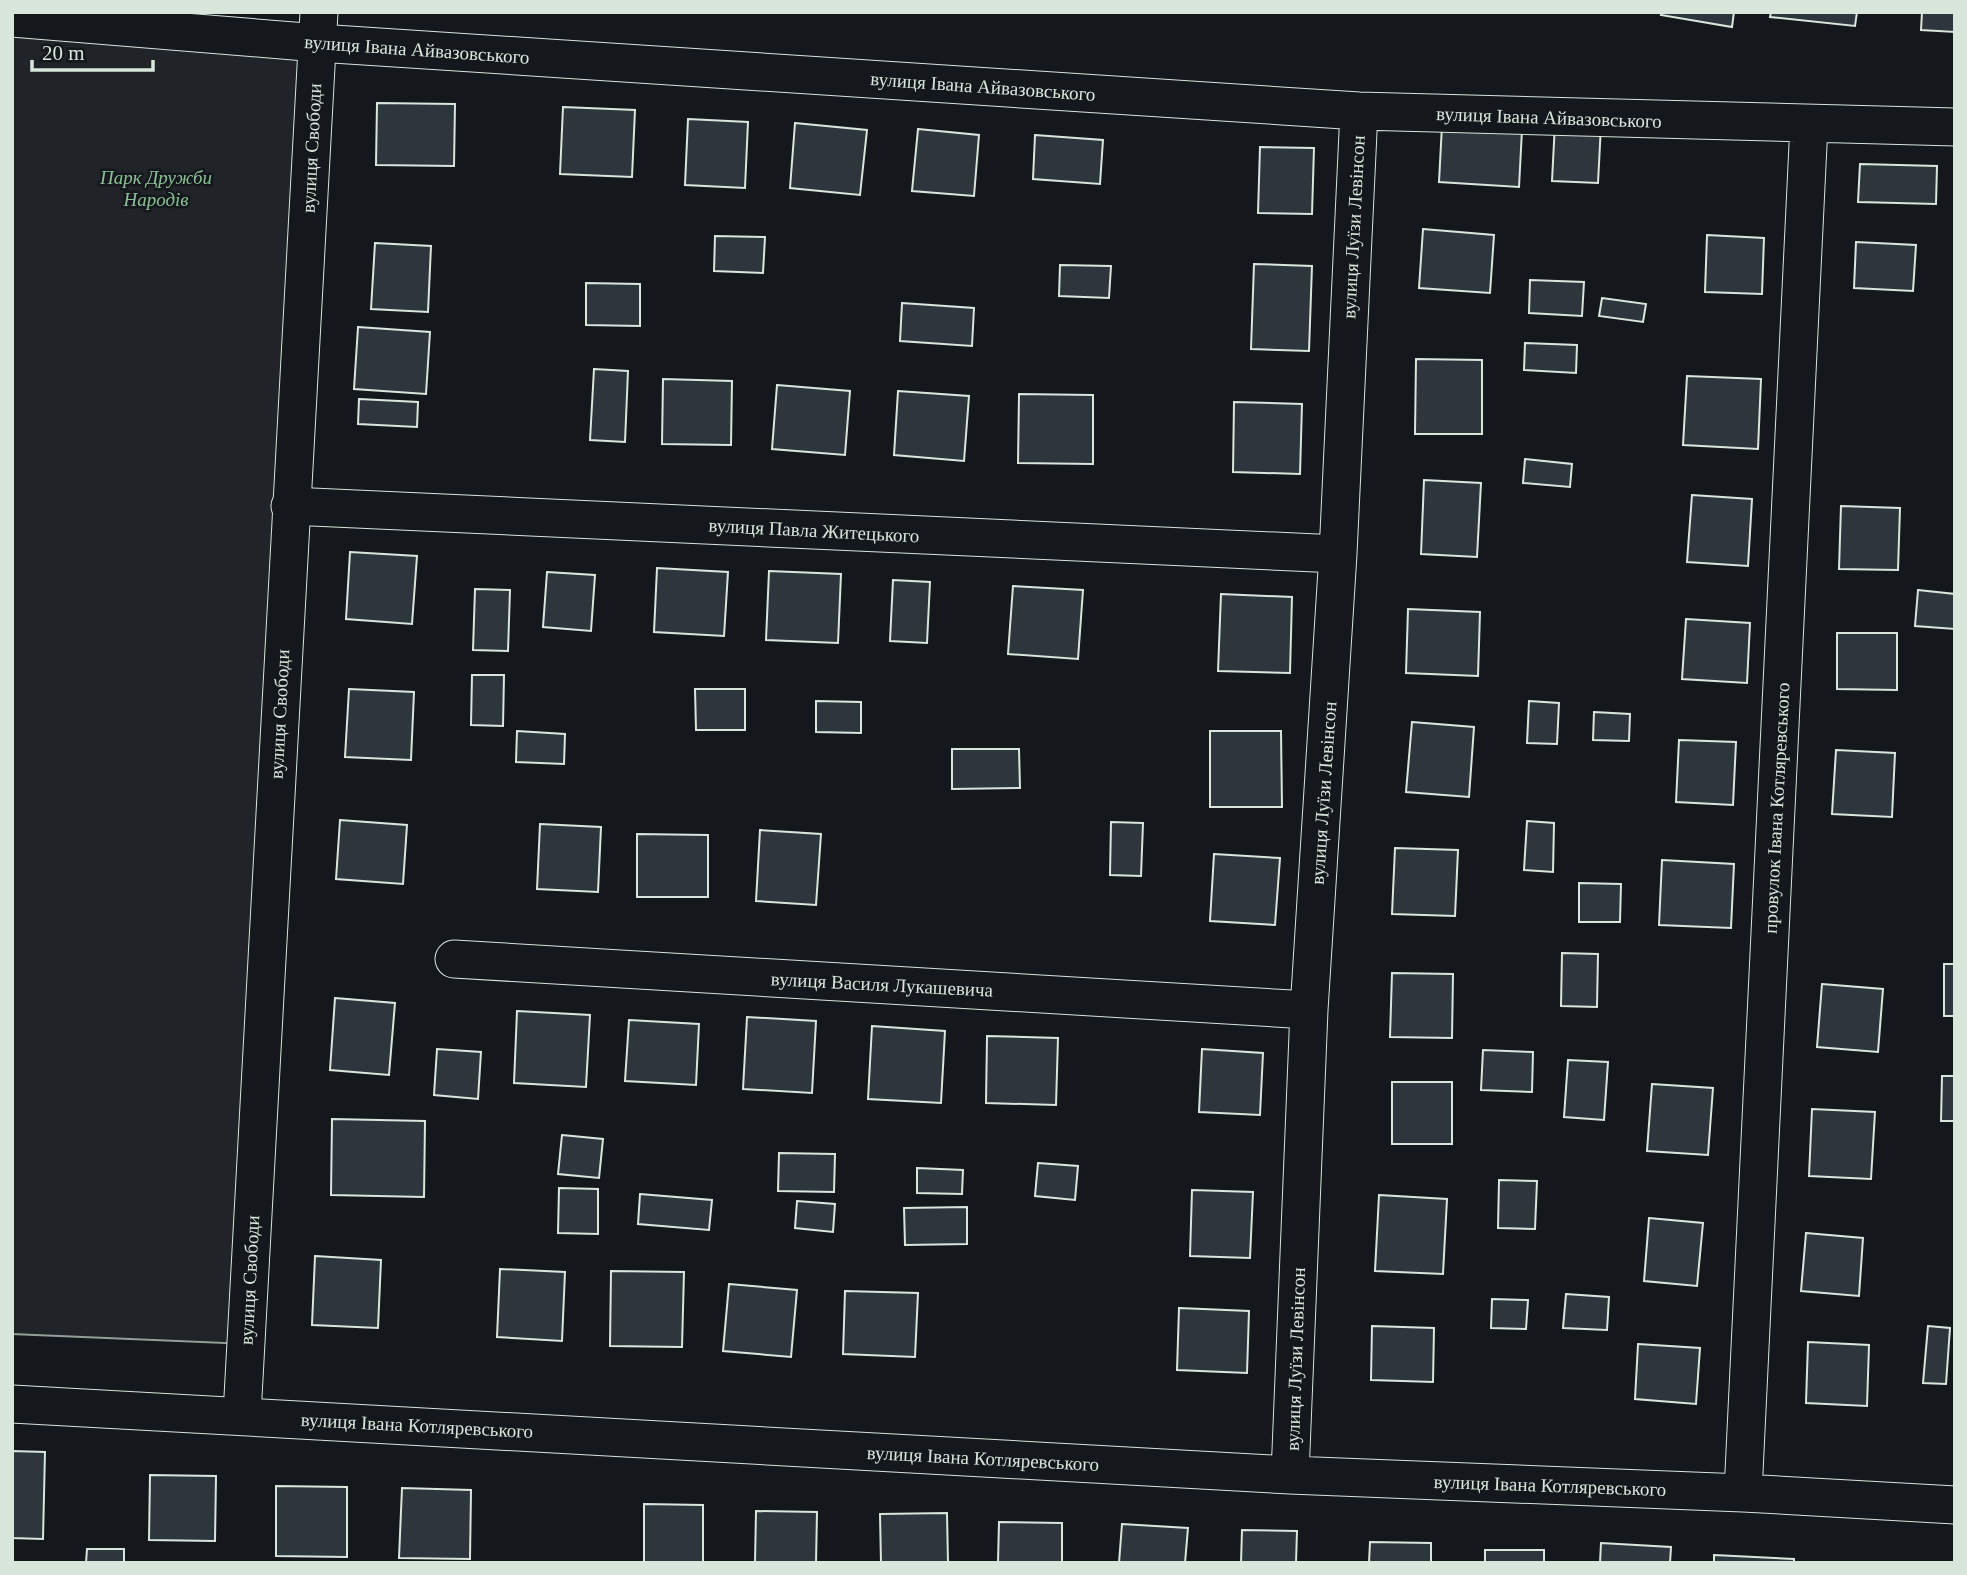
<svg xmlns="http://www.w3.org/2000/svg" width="1967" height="1575" font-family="'Times New Roman',serif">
	<rect width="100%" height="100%" fill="#14181c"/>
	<path fill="#202428" stroke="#939e99" stroke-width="2" d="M 12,35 L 306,52 L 248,1344 L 12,1334 Z"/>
	<path fill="#2c363c" stroke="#d8e6dc" stroke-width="2" d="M 1662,12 L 1734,12 L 1732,27 L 1661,15 Z
		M 1771,12 L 1857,12 L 1855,26 L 1770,17 Z
		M 1922,12 L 1955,12 L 1955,32 L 1921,30 Z
		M 377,103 L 455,104 L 454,166 L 376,165 Z
		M 563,107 L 635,110 L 632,177 L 560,174 Z
		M 688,119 L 748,122 L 745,188 L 685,185 Z
		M 795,123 L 867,130 L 860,195 L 790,188 Z
		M 1555,123 L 1601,125 L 1598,183 L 1552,181 Z
		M 1442,125 L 1522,130 L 1519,187 L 1439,182 Z
		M 918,129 L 979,135 L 974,196 L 912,191 Z
		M 1035,135 L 1103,140 L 1100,184 L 1033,179 Z
		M 1260,147 L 1314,148 L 1312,214 L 1258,213 Z
		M 1860,164 L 1937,166 L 1936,204 L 1858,202 Z
		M 1423,229 L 1494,235 L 1490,293 L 1419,288 Z
		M 1707,235 L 1764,238 L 1762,294 L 1705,292 Z
		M 715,236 L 765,237 L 763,273 L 714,271 Z
		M 1856,242 L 1916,245 L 1913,291 L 1854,288 Z
		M 375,243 L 431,246 L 428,312 L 371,309 Z
		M 1254,264 L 1312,266 L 1309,351 L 1251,349 Z
		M 1060,265 L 1111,266 L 1109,298 L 1059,296 Z
		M 1530,280 L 1584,282 L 1582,316 L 1529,313 Z
		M 586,283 L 640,284 L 640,326 L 586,325 Z
		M 1602,298 L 1646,304 L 1643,322 L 1599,316 Z
		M 902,303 L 974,308 L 972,346 L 900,341 Z
		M 358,327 L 430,332 L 426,394 L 354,389 Z
		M 1525,343 L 1577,345 L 1576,373 L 1524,370 Z
		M 1416,359 L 1482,360 L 1482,434 L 1415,434 Z
		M 594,369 L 628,371 L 625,442 L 590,440 Z
		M 1687,376 L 1761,379 L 1758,449 L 1683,445 Z
		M 663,379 L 732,381 L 731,445 L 662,444 Z
		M 777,385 L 850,391 L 845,455 L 772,449 Z
		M 898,391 L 969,396 L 964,461 L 894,455 Z
		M 1019,394 L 1093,395 L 1093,464 L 1018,463 Z
		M 359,399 L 418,402 L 417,427 L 358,424 Z
		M 1234,402 L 1302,404 L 1300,474 L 1233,472 Z
		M 1525,459 L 1572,464 L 1570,487 L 1523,483 Z
		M 1424,480 L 1481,483 L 1477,557 L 1421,554 Z
		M 1692,495 L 1752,499 L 1748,566 L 1687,562 Z
		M 1841,506 L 1900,508 L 1898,570 L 1839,569 Z
		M 350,552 L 417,556 L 412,624 L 346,619 Z
		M 657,568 L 728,572 L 724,636 L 654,632 Z
		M 769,571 L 841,574 L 838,643 L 766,640 Z
		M 547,572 L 595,575 L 591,631 L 543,627 Z
		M 893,580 L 930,582 L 927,643 L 890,641 Z
		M 1013,586 L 1083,590 L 1078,659 L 1008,654 Z
		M 475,589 L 510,590 L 508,651 L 473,650 Z
		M 1918,590 L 1955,594 L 1955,629 L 1915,626 Z
		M 1221,594 L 1292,597 L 1290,673 L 1218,671 Z
		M 1408,609 L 1480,612 L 1478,676 L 1406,673 Z
		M 1686,619 L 1750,623 L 1747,683 L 1682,679 Z
		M 1837,633 L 1897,633 L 1897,690 L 1837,689 Z
		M 472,675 L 504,675 L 503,726 L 471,725 Z
		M 349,689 L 414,692 L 411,760 L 345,757 Z
		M 695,689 L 745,689 L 745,730 L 696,730 Z
		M 816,701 L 861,702 L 861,733 L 816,732 Z
		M 1529,701 L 1559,703 L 1557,744 L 1527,743 Z
		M 1594,712 L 1630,714 L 1629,741 L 1593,740 Z
		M 1412,722 L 1474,727 L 1469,797 L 1406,792 Z
		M 517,731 L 565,734 L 564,764 L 516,762 Z
		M 1210,731 L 1281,731 L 1282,807 L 1210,807 Z
		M 1679,740 L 1736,742 L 1733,805 L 1676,802 Z
		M 952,749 L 1019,749 L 1020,788 L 952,789 Z
		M 1836,750 L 1895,753 L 1892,817 L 1832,814 Z
		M 340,820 L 407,825 L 403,884 L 336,879 Z
		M 1527,821 L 1554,823 L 1553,872 L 1524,870 Z
		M 1111,822 L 1143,823 L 1141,876 L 1110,875 Z
		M 540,824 L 601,827 L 598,892 L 537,889 Z
		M 760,830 L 821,834 L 816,905 L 756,901 Z
		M 637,834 L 708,835 L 708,897 L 637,897 Z
		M 1395,848 L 1458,850 L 1455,916 L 1392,914 Z
		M 1214,854 L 1280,858 L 1275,925 L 1210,921 Z
		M 1662,860 L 1734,864 L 1731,928 L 1659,925 Z
		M 1579,883 L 1621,884 L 1620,922 L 1579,922 Z
		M 1562,953 L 1598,954 L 1597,1007 L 1561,1006 Z
		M 1944,964 L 1955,964 L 1955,1016 L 1944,1016 Z
		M 1392,973 L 1453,974 L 1452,1038 L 1390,1037 Z
		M 1822,984 L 1883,989 L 1878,1052 L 1817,1047 Z
		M 335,998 L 395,1003 L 389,1075 L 330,1070 Z
		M 517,1011 L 590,1015 L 586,1087 L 514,1083 Z
		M 747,1017 L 816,1021 L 812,1093 L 743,1089 Z
		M 629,1020 L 699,1024 L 696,1085 L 625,1081 Z
		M 872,1026 L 945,1031 L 941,1103 L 868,1099 Z
		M 987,1036 L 1058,1038 L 1056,1105 L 986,1103 Z
		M 437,1049 L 481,1052 L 478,1099 L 434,1095 Z
		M 1202,1049 L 1263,1053 L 1260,1115 L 1199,1112 Z
		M 1483,1050 L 1533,1052 L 1532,1092 L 1481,1090 Z
		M 1568,1060 L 1608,1062 L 1604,1120 L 1564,1117 Z
		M 1942,1076 L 1955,1076 L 1955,1121 L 1941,1121 Z
		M 1392,1082 L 1452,1082 L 1452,1144 L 1392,1144 Z
		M 1652,1084 L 1713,1088 L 1708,1155 L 1647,1151 Z
		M 1812,1109 L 1875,1112 L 1871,1179 L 1809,1176 Z
		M 332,1119 L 425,1121 L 424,1197 L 331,1195 Z
		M 562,1135 L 603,1139 L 599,1178 L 558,1174 Z
		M 779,1153 L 835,1154 L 834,1192 L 778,1191 Z
		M 1038,1163 L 1078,1166 L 1075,1200 L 1035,1196 Z
		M 917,1168 L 963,1170 L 962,1194 L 917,1193 Z
		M 1499,1180 L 1537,1181 L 1535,1229 L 1498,1228 Z
		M 559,1188 L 598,1189 L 598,1234 L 558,1233 Z
		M 1192,1190 L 1253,1192 L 1250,1258 L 1190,1256 Z
		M 640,1194 L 712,1200 L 709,1230 L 638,1224 Z
		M 1379,1195 L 1447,1199 L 1443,1274 L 1375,1271 Z
		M 797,1201 L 835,1204 L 833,1232 L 795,1228 Z
		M 967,1207 L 967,1244 L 905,1245 L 904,1208 Z
		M 1649,1218 L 1703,1223 L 1697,1286 L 1644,1281 Z
		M 1806,1233 L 1863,1238 L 1859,1296 L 1801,1291 Z
		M 315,1256 L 381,1260 L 378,1328 L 312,1325 Z
		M 500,1269 L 565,1272 L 562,1341 L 497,1337 Z
		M 611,1271 L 684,1272 L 682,1347 L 610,1346 Z
		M 729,1284 L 797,1290 L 791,1357 L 723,1351 Z
		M 845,1291 L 918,1293 L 915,1357 L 843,1354 Z
		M 1566,1294 L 1609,1297 L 1607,1330 L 1563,1328 Z
		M 1492,1299 L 1528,1300 L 1526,1329 L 1491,1328 Z
		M 1179,1308 L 1249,1311 L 1247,1373 L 1177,1370 Z
		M 1372,1326 L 1434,1328 L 1433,1382 L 1371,1380 Z
		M 1928,1326 L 1950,1328 L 1946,1384 L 1923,1383 Z
		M 1808,1342 L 1869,1345 L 1867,1406 L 1806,1403 Z
		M 1638,1344 L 1700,1348 L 1696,1404 L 1635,1399 Z
		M 12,1451 L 45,1452 L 43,1539 L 12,1538 Z
		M 150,1475 L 216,1476 L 215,1541 L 149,1540 Z
		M 276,1486 L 347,1487 L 347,1557 L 276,1556 Z
		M 402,1488 L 471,1490 L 470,1559 L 399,1558 Z
		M 644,1504 L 703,1505 L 703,1563 L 644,1563 Z
		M 756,1511 L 817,1512 L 816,1563 L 755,1563 Z
		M 947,1513 L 948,1563 L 881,1563 L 880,1514 Z
		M 999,1522 L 1062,1523 L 1062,1563 L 998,1563 Z
		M 1122,1524 L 1188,1528 L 1185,1563 L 1119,1563 Z
		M 1242,1530 L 1297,1531 L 1296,1563 L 1241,1563 Z
		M 1370,1542 L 1431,1543 L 1431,1563 L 1369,1563 Z
		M 1601,1543 L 1671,1547 L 1670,1563 L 1600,1563 Z
		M 87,1549 L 124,1549 L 124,1563 L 86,1563 Z
		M 1485,1550 L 1544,1550 L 1544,1563 L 1485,1563 Z
		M 1714,1555 L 1794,1559 L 1794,1563 L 1714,1563 Z"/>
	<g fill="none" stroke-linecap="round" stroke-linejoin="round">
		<defs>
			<path id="street" d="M 12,18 L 318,43 L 1359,111 L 1955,127
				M 290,506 L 1338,554
				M 454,959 L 1309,1010
				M 12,1404 L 1290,1475 L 1743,1493 L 1955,1505
				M 242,1415 L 319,12
				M 1290,1475 L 1309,1010 L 1338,554 L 1359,111
				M 1743,1493 L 1809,124"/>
		</defs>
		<use href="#street" stroke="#d8e6dc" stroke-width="39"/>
		<use href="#street" stroke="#14181c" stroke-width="37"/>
	</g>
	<g text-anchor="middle" stroke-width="5" stroke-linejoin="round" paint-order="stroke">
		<g font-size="19" fill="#d8e6dc" stroke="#14181c">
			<text transform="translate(417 49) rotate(4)" y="7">вулиця Івана Айвазовського</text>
			<text transform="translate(983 86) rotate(4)" y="7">вулиця Івана Айвазовського</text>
			<text transform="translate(1549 117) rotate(2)" y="7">вулиця Івана Айвазовського</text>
			<text transform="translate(311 148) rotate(-87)" y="7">вулиця Свободи</text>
			<text transform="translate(1353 227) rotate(-87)" y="7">вулиця Луїзи Левінсон</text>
			<text transform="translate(814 530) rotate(3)" y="7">вулиця Павла Житецького</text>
			<text transform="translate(279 714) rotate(-87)" y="7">вулиця Свободи</text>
			<text transform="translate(1323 793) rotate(-86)" y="7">вулиця Луїзи Левінсон</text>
			<text transform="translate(1776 808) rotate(-87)" y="7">провулок Івана Котляревського</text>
			<text transform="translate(882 984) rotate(3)" y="7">вулиця Василя Лукашевича</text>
			<text transform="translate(249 1280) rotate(-87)" y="7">вулиця Свободи</text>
			<text transform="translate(1295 1359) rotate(-88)" y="7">вулиця Луїзи Левінсон</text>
			<text transform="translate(417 1425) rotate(3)" y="7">вулиця Івана Котляревського</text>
			<text transform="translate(983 1458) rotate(3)" y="7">вулиця Івана Котляревського</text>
			<text transform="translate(1550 1485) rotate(2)" y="7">вулиця Івана Котляревського</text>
		</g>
		<g font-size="19" font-style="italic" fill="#8ac095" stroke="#14181c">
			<text x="156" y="184">Парк Дружби<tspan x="156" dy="22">Народів</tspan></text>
		</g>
	</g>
	<rect width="1967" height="1575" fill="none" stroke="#d8e6dc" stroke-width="28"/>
	<path d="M32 60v10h121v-10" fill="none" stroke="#d8e6dc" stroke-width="3.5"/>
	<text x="42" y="60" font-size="21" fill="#d8e6dc" stroke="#14181c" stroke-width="5" paint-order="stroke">20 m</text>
</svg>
